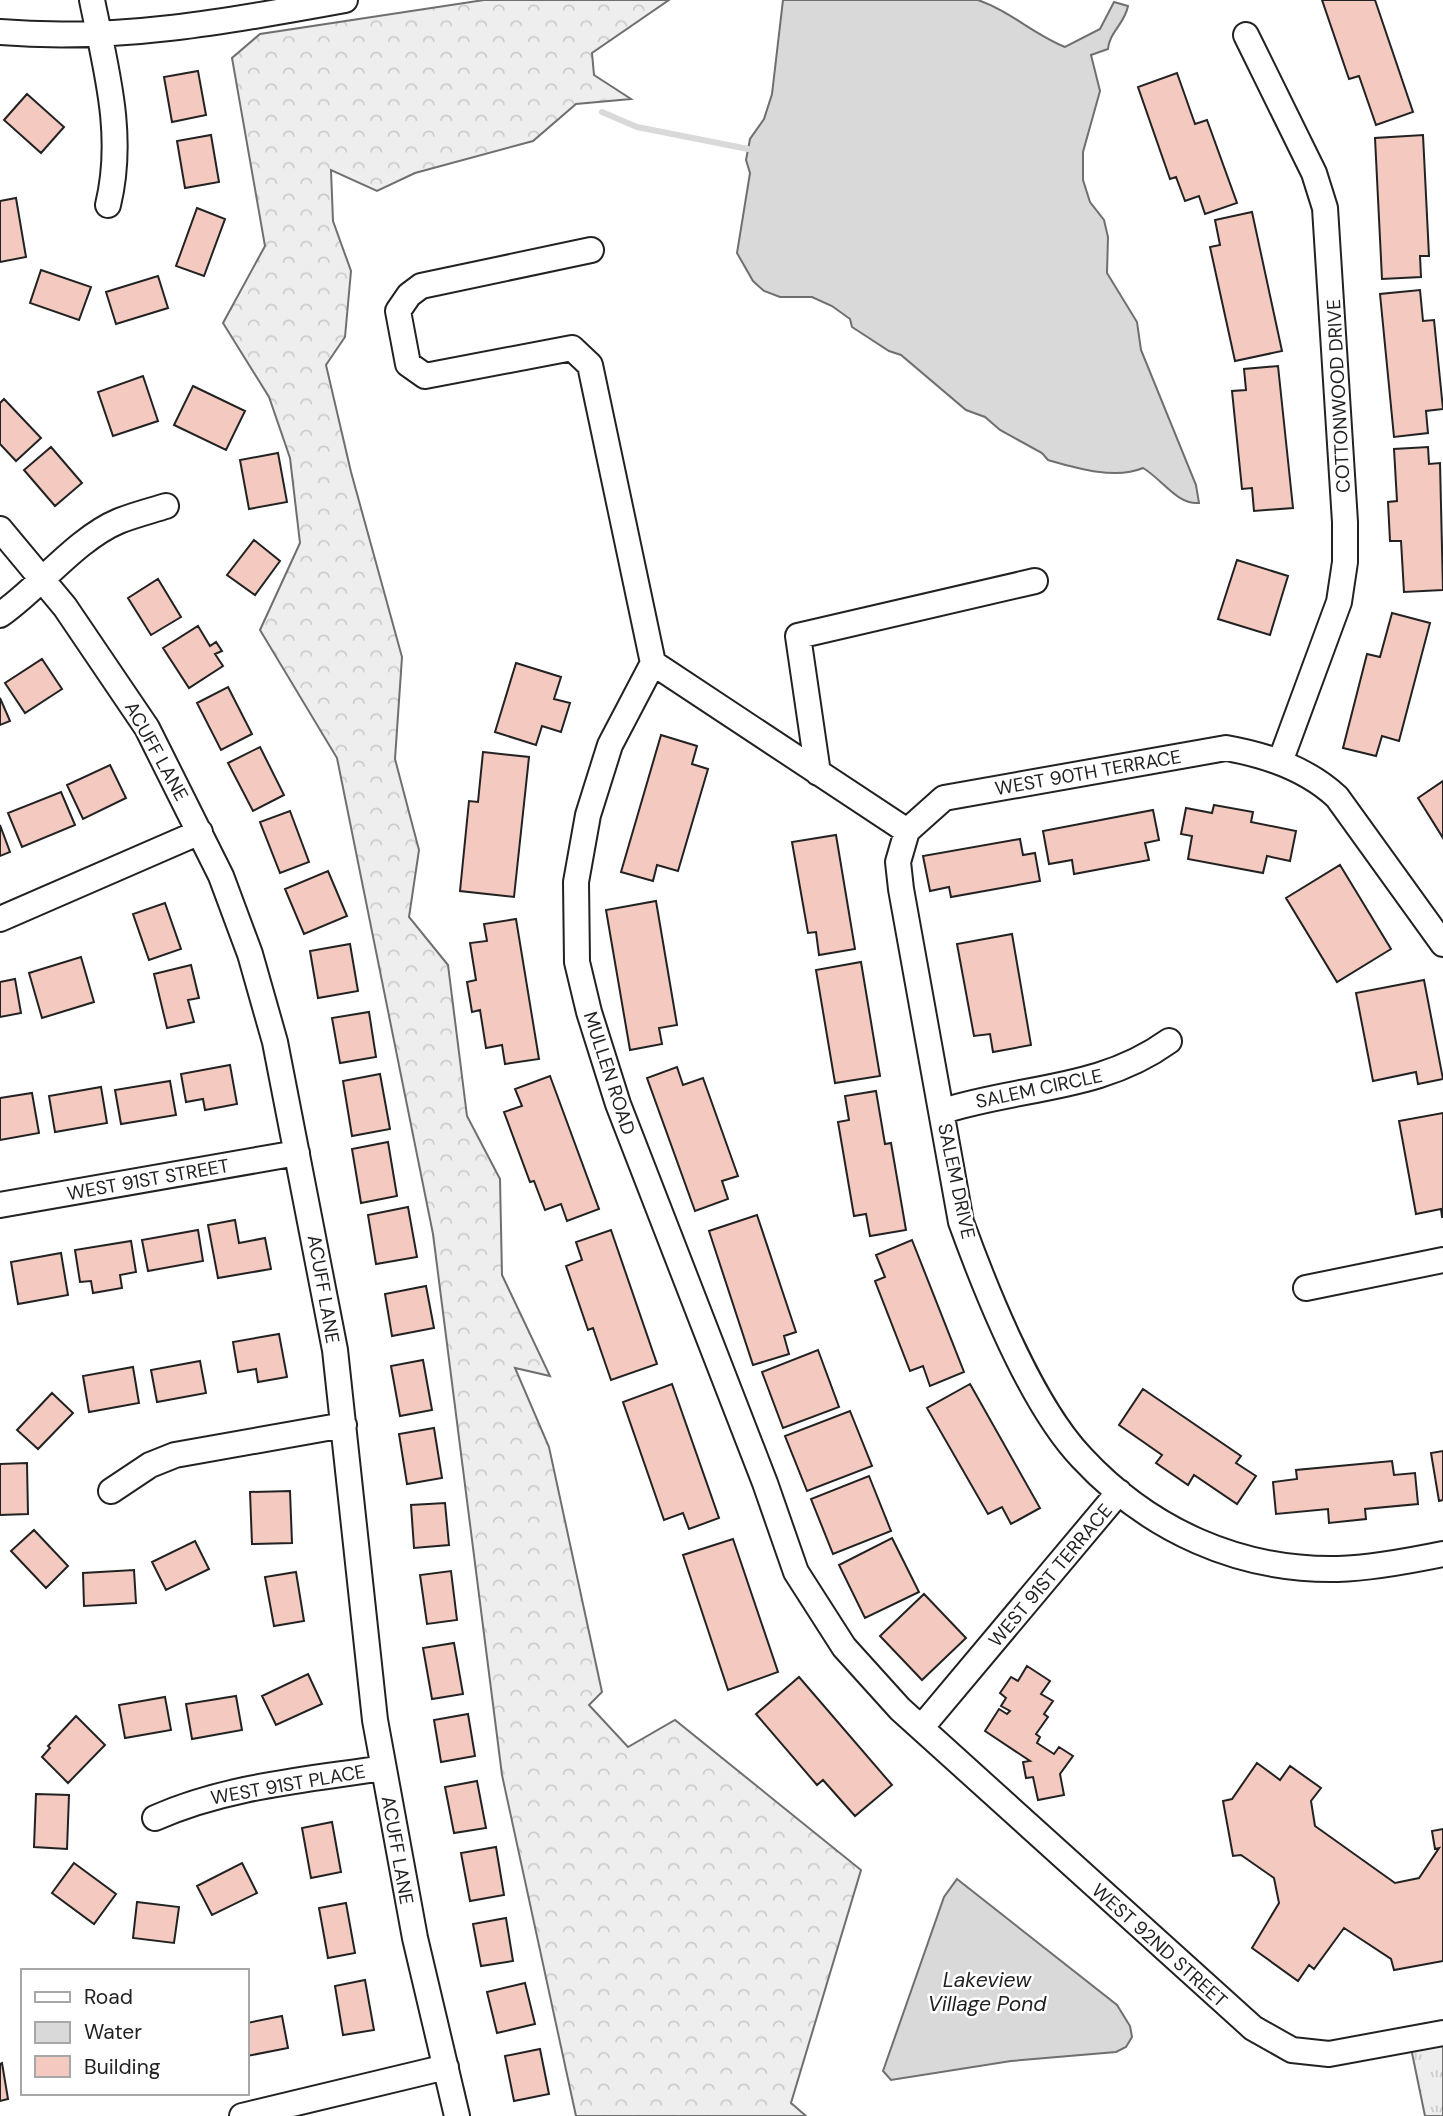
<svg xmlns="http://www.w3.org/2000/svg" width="1443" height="2116" font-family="'DM Sans',sans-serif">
	<defs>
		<pattern id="grass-tufts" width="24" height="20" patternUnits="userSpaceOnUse" patternTransform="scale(1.75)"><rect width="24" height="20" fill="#eee"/><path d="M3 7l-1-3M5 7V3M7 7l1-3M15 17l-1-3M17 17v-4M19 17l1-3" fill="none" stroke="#ccc"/></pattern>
		<pattern id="forest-crowns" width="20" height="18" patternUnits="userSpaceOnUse" patternTransform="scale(1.75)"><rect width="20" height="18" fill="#eee"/><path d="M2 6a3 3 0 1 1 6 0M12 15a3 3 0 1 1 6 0" fill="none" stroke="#ccc"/></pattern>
	</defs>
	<rect width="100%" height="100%" fill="#fff"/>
	<path fill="url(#grass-tufts)" stroke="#6f6f6f" stroke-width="2" d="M 1443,2043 L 1443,2116 L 1425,2116 L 1411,2048 Z"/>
	<path fill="url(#forest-crowns)" stroke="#6f6f6f" stroke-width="2" d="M 484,0 L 669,0 L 592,53 L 594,75 L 631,99 L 576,104 L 533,141 L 415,173 L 377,191 L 331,170 L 333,221 L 351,271 L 345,337 L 326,365 L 351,472 L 402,657 L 395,759 L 419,850 L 409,917 L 448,965 L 467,1116 L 500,1179 L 502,1275 L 550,1376 L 515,1368 L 549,1447 L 602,1692 L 589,1705 L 628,1747 L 675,1720 L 861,1870 L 791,2103 L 806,2116 L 576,2116 L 502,1775 L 433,1234 L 337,758 L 260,630 L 300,543 L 290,458 L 269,397 L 223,323 L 265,246 L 232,58 L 260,34 Z"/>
	<path fill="#d9d9d9" stroke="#6f6f6f" stroke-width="2" d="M 783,0 L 978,0 C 1010,11 1033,34 1065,47 L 1100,29 L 1114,2 L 1128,6 C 1125,23 1109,33 1108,49 L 1091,55 L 1100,91 L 1083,152 L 1083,180 L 1090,202 L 1104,220 L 1108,237 L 1107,273 L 1137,322 L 1141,350 L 1196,485 L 1199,503 C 1177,505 1162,479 1143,468 C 1115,480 1076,468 1048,460 L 1042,453 L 1000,430 L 985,417 L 966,410 L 901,355 L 889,351 L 852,327 L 850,319 L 832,306 L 812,297 L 780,297 L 764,291 L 753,281 L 737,253 L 750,173 L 746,160 L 750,139 L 764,119 L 772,94 Z
		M 957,1879 L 1117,2005 L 1130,2026 L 1132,2037 L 1126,2047 L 1116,2052 L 1011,2061 L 891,2080 L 883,2071 L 944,1897 Z"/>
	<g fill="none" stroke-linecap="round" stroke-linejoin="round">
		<path stroke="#d9d9d9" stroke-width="6" d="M 602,112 L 637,127 L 748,149"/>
	</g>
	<path fill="#f3c9c0" stroke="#222" stroke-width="2" d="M 1322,0 L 1375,0 L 1413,112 L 1376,125 L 1359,76 L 1349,79 Z
		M 198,71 L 206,115 L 172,122 L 164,77 Z
		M 1177,73 L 1195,124 L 1207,120 L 1237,203 L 1205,214 L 1199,196 L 1185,201 L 1176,177 L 1170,179 L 1138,87 Z
		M 27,94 L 64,127 L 41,153 L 4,120 Z
		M 211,135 L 219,182 L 185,188 L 177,141 Z
		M 1423,135 L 1429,256 L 1420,256 L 1421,277 L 1382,279 L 1375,138 Z
		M 16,198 L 26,257 L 0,262 L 0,201 Z
		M 197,208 L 225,219 L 204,276 L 176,266 Z
		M 1252,212 L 1282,351 L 1235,361 L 1210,247 L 1220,245 L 1215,220 Z
		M 41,270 L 91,287 L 79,320 L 30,303 Z
		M 158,276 L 168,308 L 116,324 L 106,292 Z
		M 1420,290 L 1423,321 L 1434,320 L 1443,409 L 1426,411 L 1428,433 L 1394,437 L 1380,294 Z
		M 1278,366 L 1293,508 L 1254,511 L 1252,488 L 1242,489 L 1232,391 L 1246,390 L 1244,369 Z
		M 143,376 L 158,421 L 113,436 L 98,392 Z
		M 193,386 L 245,411 L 226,450 L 174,425 Z
		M 4,399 L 41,438 L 16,461 L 0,444 L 0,403 Z
		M 51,447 L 82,483 L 55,506 L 24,470 Z
		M 1428,447 L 1429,464 L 1440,463 L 1443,590 L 1404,592 L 1401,541 L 1390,541 L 1388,502 L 1397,501 L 1394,449 Z
		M 278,453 L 287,502 L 249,509 L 240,460 Z
		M 254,540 L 280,561 L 255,595 L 227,575 Z
		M 1237,560 L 1288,576 L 1270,635 L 1218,619 Z
		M 158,579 L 181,617 L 151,635 L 128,598 Z
		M 1392,613 L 1430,623 L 1399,741 L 1382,736 L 1376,756 L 1343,748 L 1367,654 L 1380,657 Z
		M 198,626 L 210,646 L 216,642 L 222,651 L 215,654 L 223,666 L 189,688 L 163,648 Z
		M 42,659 L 62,689 L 25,713 L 5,683 Z
		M 516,663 L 561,677 L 554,699 L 570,703 L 561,732 L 542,726 L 536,745 L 495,732 Z
		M 228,687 L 252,734 L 221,750 L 197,703 Z
		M 0,698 L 10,721 L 0,725 Z
		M 661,735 L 697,746 L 692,764 L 708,769 L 678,871 L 657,865 L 653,881 L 621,872 Z
		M 260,747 L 284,795 L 253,811 L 228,763 Z
		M 483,752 L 529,757 L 514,897 L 460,891 L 469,801 L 478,802 Z
		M 110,765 L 126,798 L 83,819 L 67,785 Z
		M 1443,781 L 1443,838 L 1418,798 Z
		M 61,792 L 75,825 L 22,847 L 8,813 Z
		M 1214,805 L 1253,812 L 1251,822 L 1296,831 L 1290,861 L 1267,856 L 1263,873 L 1188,859 L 1192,836 L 1181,834 L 1186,808 L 1212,813 Z
		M 1153,810 L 1159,840 L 1145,843 L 1149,860 L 1074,874 L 1072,860 L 1049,864 L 1043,831 Z
		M 290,811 L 309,862 L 280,873 L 260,822 Z
		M 0,825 L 10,852 L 0,856 Z
		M 836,835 L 855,949 L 819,955 L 816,932 L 808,933 L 792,842 Z
		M 1020,839 L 1023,855 L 1035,853 L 1040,881 L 951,897 L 949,887 L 930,891 L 923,856 Z
		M 1340,865 L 1391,949 L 1337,982 L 1286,898 Z
		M 328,871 L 347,916 L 304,934 L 285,889 Z
		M 656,901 L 677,1025 L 659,1028 L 662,1044 L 630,1050 L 606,910 Z
		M 165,903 L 181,949 L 149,960 L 133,914 Z
		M 516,919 L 539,1059 L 505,1064 L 502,1045 L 486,1048 L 480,1010 L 472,1012 L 467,982 L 476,980 L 470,943 L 487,941 L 484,924 Z
		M 1012,934 L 1031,1045 L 993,1052 L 990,1034 L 974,1036 L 957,944 Z
		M 350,944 L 358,991 L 318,998 L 310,951 Z
		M 81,957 L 94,1002 L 42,1018 L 29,973 Z
		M 861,962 L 880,1076 L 835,1083 L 816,970 Z
		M 191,965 L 199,998 L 188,1000 L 194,1022 L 167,1028 L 154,974 Z
		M 15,979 L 21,1013 L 0,1017 L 0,982 Z
		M 1424,980 L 1443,1079 L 1418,1084 L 1416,1072 L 1373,1081 L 1356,993 Z
		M 369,1012 L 376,1057 L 340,1063 L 332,1018 Z
		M 230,1065 L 237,1104 L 205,1110 L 203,1099 L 186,1102 L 181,1074 Z
		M 677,1067 L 683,1085 L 703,1078 L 738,1176 L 722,1181 L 728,1199 L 695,1211 L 647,1078 Z
		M 380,1074 L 390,1129 L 352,1136 L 343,1081 Z
		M 550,1076 L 599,1209 L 567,1221 L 561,1204 L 545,1210 L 534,1181 L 530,1182 L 504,1112 L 522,1106 L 515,1089 Z
		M 170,1081 L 176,1115 L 121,1124 L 115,1090 Z
		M 101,1087 L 107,1123 L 55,1132 L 49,1096 Z
		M 876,1091 L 885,1144 L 891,1143 L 906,1230 L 870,1236 L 866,1214 L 854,1216 L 838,1122 L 849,1120 L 845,1096 Z
		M 32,1093 L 39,1133 L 0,1140 L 0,1098 Z
		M 1443,1113 L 1443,1217 L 1442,1217 L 1441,1209 L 1416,1214 L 1399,1121 Z
		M 388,1142 L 397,1196 L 361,1203 L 352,1149 Z
		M 408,1207 L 417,1257 L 376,1264 L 368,1215 Z
		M 757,1215 L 796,1332 L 784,1336 L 789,1354 L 753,1365 L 709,1231 Z
		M 235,1220 L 239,1243 L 265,1238 L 271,1269 L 218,1278 L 208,1225 Z
		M 198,1230 L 203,1261 L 148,1271 L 142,1240 Z
		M 611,1230 L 657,1364 L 611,1380 L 593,1328 L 588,1330 L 566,1266 L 582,1260 L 576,1242 Z
		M 912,1240 L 964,1372 L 930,1386 L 923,1366 L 910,1371 L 875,1281 L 885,1277 L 876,1255 Z
		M 131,1241 L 136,1272 L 120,1275 L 122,1288 L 93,1293 L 91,1281 L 80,1282 L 75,1250 Z
		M 61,1253 L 68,1295 L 18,1304 L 11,1262 Z
		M 426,1286 L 434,1328 L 392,1336 L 385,1294 Z
		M 279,1334 L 287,1377 L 258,1382 L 256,1369 L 238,1372 L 233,1342 Z
		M 818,1350 L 839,1407 L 783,1428 L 762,1372 Z
		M 423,1360 L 432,1410 L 400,1416 L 391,1366 Z
		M 200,1361 L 206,1393 L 157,1402 L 151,1370 Z
		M 133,1367 L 139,1403 L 89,1412 L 83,1376 Z
		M 672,1384 L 719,1518 L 689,1529 L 683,1513 L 664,1520 L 623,1402 Z
		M 970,1384 L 1040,1508 L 1011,1524 L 1002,1507 L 988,1514 L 927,1408 Z
		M 1143,1389 L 1241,1456 L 1236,1463 L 1256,1476 L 1237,1504 L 1194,1475 L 1188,1485 L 1156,1463 L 1162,1455 L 1119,1425 Z
		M 52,1393 L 73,1413 L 38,1449 L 17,1430 Z
		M 850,1411 L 872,1466 L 807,1491 L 785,1436 Z
		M 434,1428 L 442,1478 L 407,1484 L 399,1434 Z
		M 1443,1451 L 1443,1500 L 1439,1501 L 1431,1453 Z
		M 1392,1461 L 1394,1475 L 1415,1473 L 1418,1504 L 1365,1509 L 1366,1519 L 1329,1523 L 1328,1509 L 1276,1514 L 1273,1482 L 1297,1479 L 1296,1470 Z
		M 27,1463 L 28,1514 L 0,1515 L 0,1464 Z
		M 869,1476 L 891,1531 L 833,1554 L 811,1499 Z
		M 290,1491 L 292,1543 L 252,1544 L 250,1492 Z
		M 445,1503 L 449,1545 L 414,1548 L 411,1505 Z
		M 34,1530 L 68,1566 L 46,1588 L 11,1551 Z
		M 892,1538 L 919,1592 L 865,1618 L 839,1565 Z
		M 733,1539 L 778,1672 L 728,1690 L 683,1555 Z
		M 195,1541 L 209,1569 L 166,1590 L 152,1562 Z
		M 134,1570 L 136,1603 L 84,1606 L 83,1573 Z
		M 451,1571 L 457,1620 L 427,1624 L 420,1575 Z
		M 296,1572 L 304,1621 L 274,1626 L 265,1577 Z
		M 924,1594 L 966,1638 L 922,1680 L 880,1636 Z
		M 454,1643 L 463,1694 L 432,1699 L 423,1648 Z
		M 1027,1666 L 1050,1681 L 1041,1694 L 1053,1701 L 1044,1714 L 1048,1717 L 1036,1734 L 1040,1737 L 1037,1743 L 1054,1754 L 1059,1747 L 1073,1756 L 1060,1774 L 1064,1795 L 1038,1800 L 1033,1777 L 1026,1778 L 1023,1762 L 1030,1761 L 985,1731 L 999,1709 L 1007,1714 L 1010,1711 L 1001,1706 L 1006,1698 L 1000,1693 L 1011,1677 L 1018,1681 Z
		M 308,1674 L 322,1704 L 276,1725 L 262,1696 Z
		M 799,1677 L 892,1785 L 855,1816 L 823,1780 L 817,1785 L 756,1714 Z
		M 236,1696 L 242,1730 L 192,1739 L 186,1704 Z
		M 165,1697 L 171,1730 L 125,1738 L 119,1705 Z
		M 468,1714 L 475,1756 L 441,1762 L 434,1720 Z
		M 76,1716 L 105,1745 L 68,1783 L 42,1757 L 50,1748 L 48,1746 Z
		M 1257,1763 L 1280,1780 L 1290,1766 L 1321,1788 L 1311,1801 L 1315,1826 L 1395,1883 L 1419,1878 L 1439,1848 L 1435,1849 L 1432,1831 L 1443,1829 L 1443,1961 L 1394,1970 L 1391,1959 L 1344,1928 L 1314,1969 L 1309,1965 L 1298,1981 L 1252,1948 L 1279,1903 L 1274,1878 L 1241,1855 L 1233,1856 L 1223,1801 L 1232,1799 Z
		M 477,1781 L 486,1828 L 454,1833 L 445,1787 Z
		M 36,1794 L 69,1795 L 67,1849 L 34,1847 Z
		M 332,1822 L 341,1872 L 311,1878 L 302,1828 Z
		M 496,1847 L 504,1895 L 470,1901 L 461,1853 Z
		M 74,1863 L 116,1894 L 94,1924 L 52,1893 Z
		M 242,1863 L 257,1893 L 212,1915 L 197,1886 Z
		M 137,1902 L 179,1907 L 174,1943 L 133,1938 Z
		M 346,1903 L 355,1953 L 328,1958 L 319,1908 Z
		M 506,1918 L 513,1961 L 481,1966 L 473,1924 Z
		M 365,1980 L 374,2030 L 343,2035 L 335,1986 Z
		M 525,1983 L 535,2024 L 497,2033 L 487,1992 Z
		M 282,2016 L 288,2048 L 247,2056 L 247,2023 Z
		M 540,2049 L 549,2094 L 514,2101 L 505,2056 Z
		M 2,2063 L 8,2099 L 0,2101 L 0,2064 Z"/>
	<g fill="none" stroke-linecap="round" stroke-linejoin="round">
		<defs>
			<path id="minor" d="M 92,0 C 106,69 125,135 108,205
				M 0,32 C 117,42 231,21 345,0
				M 1246,35 L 1314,173 L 1325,208 L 1345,522 L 1345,562 L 1339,602 L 1280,762
				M 591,250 L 421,286 L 409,295 L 398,311 L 408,364 L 425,376 L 572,348 L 590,365 L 653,663
				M 0,529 L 65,607 L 147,728 L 221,876 L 250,954 L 275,1042 L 335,1350 L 375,1720 L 415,1938 L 457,2116
				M 0,615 C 39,588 76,539 119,521 C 134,515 150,511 166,506
				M 818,773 L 798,636 L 1035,581
				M 907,831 L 653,663 L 610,745 L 588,815 L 576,882 L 577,962 L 589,1012 L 618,1104 L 765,1483 L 796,1572 L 844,1647 L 900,1709 L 1253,2028 L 1292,2050 L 1329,2054 L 1443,2033
				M 907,831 L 898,862 L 901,889 L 961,1222 C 986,1291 1032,1406 1082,1458 C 1149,1530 1239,1571 1338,1569 C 1372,1568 1409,1561 1443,1554
				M 907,831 L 944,798 L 1226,748 C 1266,755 1307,769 1337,797 L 1443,944
				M 0,919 L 200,832
				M 943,1111 C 1021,1086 1100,1091 1169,1041
				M 0,1205 L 297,1153
				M 1306,1288 L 1443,1260
				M 111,1491 L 150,1465 L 175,1455 L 344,1425
				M 921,1728 L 1119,1492
				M 155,1818 C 227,1786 306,1780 383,1768
				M 242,2116 L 446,2067"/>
		</defs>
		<use href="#minor" stroke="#222" stroke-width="28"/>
		<use href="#minor" stroke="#fff" stroke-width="24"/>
	</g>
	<g text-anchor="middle" stroke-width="5" stroke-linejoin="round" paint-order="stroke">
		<g font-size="19" fill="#222" stroke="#fff">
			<text transform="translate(1338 396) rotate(-93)" y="7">COTTONWOOD DRIVE</text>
			<text transform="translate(157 751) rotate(61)" y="7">ACUFF LANE</text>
			<text transform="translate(1088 772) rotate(-10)" y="7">WEST 90TH TERRACE</text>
			<text transform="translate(610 1073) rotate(72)" y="7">MULLEN ROAD</text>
			<text transform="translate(1039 1088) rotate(-12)" y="7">SALEM CIRCLE</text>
			<text transform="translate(148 1179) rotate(-10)" y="7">WEST 91ST STREET</text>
			<text transform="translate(957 1181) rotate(78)" y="7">SALEM DRIVE</text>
			<text transform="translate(324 1289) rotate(80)" y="7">ACUFF LANE</text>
			<text transform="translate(1050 1575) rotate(-50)" y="7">WEST 91ST TERRACE</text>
			<text transform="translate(288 1784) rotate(-10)" y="7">WEST 91ST PLACE</text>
			<text transform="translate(398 1850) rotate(80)" y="7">ACUFF LANE</text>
			<text transform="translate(1160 1945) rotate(42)" y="7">WEST 92ND STREET</text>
		</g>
		<g font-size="21" font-style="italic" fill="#222" stroke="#fff">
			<text x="987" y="1987">Lakeview<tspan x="987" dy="24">Village Pond</tspan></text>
		</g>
	</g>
	<rect x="21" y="1969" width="228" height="126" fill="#ffffff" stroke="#a7a7a7" stroke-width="2"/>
	<rect x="35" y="1992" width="35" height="10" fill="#ffffff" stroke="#a7a7a7" stroke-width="2"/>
	<text x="84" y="2004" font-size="21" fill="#222222">Road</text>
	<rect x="35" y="2022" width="35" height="21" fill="#d9d9d9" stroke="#a7a7a7" stroke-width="2"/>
	<text x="84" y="2039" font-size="21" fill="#222222">Water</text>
	<rect x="35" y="2056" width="35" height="21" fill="#f3c9c0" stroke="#a7a7a7" stroke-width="2"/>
	<text x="84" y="2074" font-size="21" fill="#222222">Building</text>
</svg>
